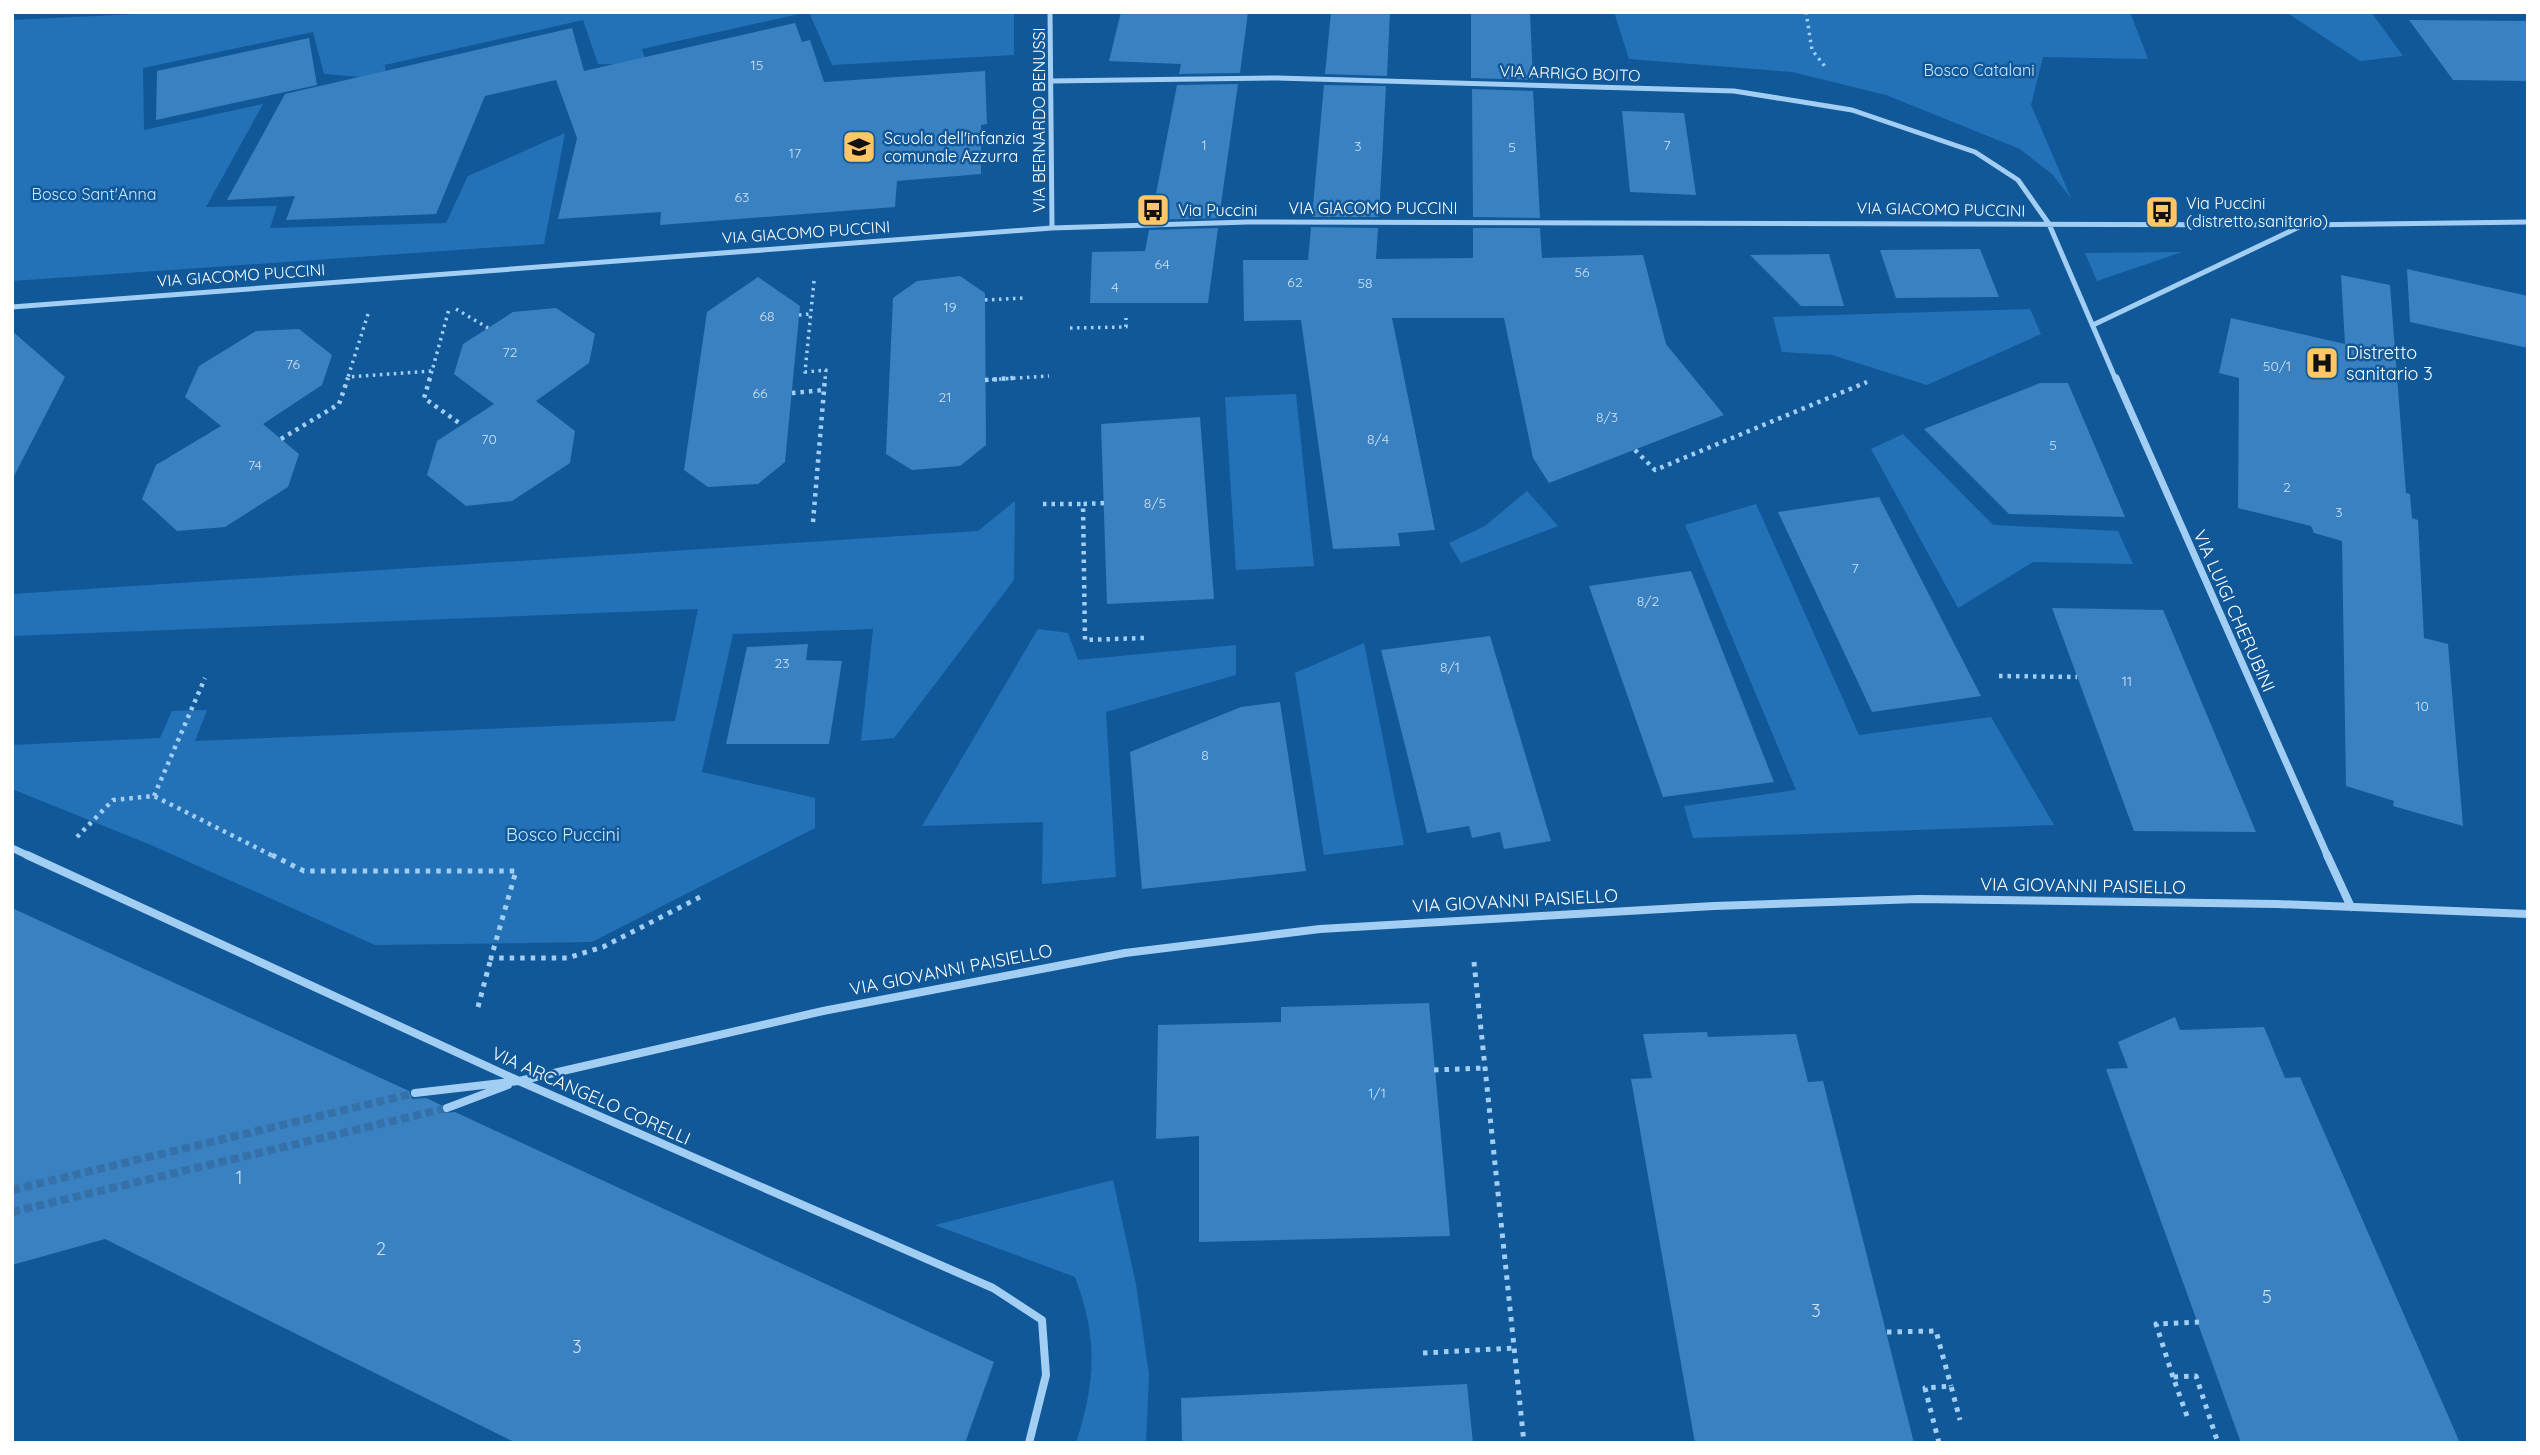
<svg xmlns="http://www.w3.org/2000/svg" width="2540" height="1455" font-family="Quicksand,sans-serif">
	<rect width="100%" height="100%" fill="#115899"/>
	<path fill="#2372b8" d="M 181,12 L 808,12 L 642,49 L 647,65 L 598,64 L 583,20 L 385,65 L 386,79 L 324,74 L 313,32 L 143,68 L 144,130 L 263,104 L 206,207 L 277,206 L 270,228 L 446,223 L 468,176 L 565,133 L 544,244 L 12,281 L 12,20 Z
		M 809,12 L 1014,12 L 1014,55 L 832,65 Z
		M 1614,12 L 2130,12 L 2148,59 L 2043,57 L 2031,105 L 2071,198 L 2052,174 L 2020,149 L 1886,95 L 1792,72 L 1629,59 Z
		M 2286,12 L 2371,12 L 2403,56 L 2360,61 Z
		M 2182,252 L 2097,281 L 2085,253 Z
		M 2030,309 L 2041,334 L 1927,385 L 1832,355 L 1782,352 L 1773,317 Z
		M 1296,394 L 1314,566 L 1236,570 L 1225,397 Z
		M 1903,434 L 1993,525 L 2118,531 L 2133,564 L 2033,562 L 1958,608 L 1871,449 Z
		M 1527,491 L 1558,526 L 1461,563 L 1449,543 L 1485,526 Z
		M 1015,501 L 1014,580 L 894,738 L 861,741 L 873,629 L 733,634 L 702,772 L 815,798 L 815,828 L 592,942 L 375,945 L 151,845 L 12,789 L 12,745 L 160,738 L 172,711 L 207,710 L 195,741 L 675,721 L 698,609 L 12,636 L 12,594 L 978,531 Z
		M 1756,504 L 1859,735 L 1991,717 L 2054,825 L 1693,838 L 1684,806 L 1796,790 L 1685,525 Z
		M 1038,629 L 1068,633 L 1078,660 L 1236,645 L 1236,675 L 1106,712 L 1116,877 L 1042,884 L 1043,822 L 922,826 Z
		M 1364,643 L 1404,845 L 1324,855 L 1295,673 Z
		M 1113,1180 L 1136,1284 L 1149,1375 L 1146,1443 L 1076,1443 C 1096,1380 1098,1339 1075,1277 L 935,1225 Z"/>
	<path fill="#3981c1" d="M 1121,12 L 1248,12 L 1240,73 L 1179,74 L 1181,64 L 1109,61 Z
		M 1331,12 L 1390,12 L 1387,76 L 1325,74 Z
		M 1471,12 L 1530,12 L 1533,80 L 1471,78 Z
		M 2409,20 L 2528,21 L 2528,81 L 2453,80 Z
		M 795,23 L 802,42 L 810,40 L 824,82 L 985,71 L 987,124 L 981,125 L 981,174 L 897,181 L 895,207 L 660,225 L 661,212 L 558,219 L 577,138 L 556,80 L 485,96 L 436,214 L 286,220 L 295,196 L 227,200 L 285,94 L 572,28 L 584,71 Z
		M 309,38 L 317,85 L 156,120 L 157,71 Z
		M 1238,84 L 1219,218 L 1151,220 L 1177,85 Z
		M 1324,85 L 1386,86 L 1379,217 L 1312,217 Z
		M 1472,89 L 1533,91 L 1540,218 L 1473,217 Z
		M 1622,111 L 1684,113 L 1696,195 L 1630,192 Z
		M 1311,227 L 1378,228 L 1376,259 L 1473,258 L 1473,228 L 1540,228 L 1542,258 L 1643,255 L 1666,344 L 1724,415 L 1549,483 L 1533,458 L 1504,318 L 1392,318 L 1435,530 L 1398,533 L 1400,546 L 1333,549 L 1301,320 L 1244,321 L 1243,260 L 1308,260 Z
		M 1218,228 L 1208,303 L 1090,303 L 1092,252 L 1145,251 L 1149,230 Z
		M 1980,249 L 1999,297 L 1896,298 L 1880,250 Z
		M 1829,254 L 1844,306 L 1801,306 L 1750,255 Z
		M 2407,269 L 2528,296 L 2528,348 L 2410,322 Z
		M 2341,275 L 2390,285 L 2406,493 L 2410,494 L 2412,518 L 2418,520 L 2424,638 L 2448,644 L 2463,826 L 2393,806 L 2394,801 L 2346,786 L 2342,541 L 2314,533 L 2311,526 L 2238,508 L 2239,378 L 2219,373 L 2231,318 L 2345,344 Z
		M 960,276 L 985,293 L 986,445 L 960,466 L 912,470 L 886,454 L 893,298 L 917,281 Z
		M 758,277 L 800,306 L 785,462 L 758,484 L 708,487 L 684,470 L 707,312 Z
		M 556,308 L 595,334 L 589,363 L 536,401 L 575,431 L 570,463 L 512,501 L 466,506 L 427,475 L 437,441 L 494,404 L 454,374 L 463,344 L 513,312 Z
		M 299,329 L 332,355 L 322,385 L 263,424 L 299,454 L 288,487 L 225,527 L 177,531 L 142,499 L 156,465 L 221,426 L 185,397 L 199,366 L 256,331 Z
		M 12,331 L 65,377 L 12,480 Z
		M 2040,383 L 2068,383 L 2125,517 L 2009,514 L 1924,429 Z
		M 1200,417 L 1214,599 L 1107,604 L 1101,424 Z
		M 1879,497 L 1981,696 L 1872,712 L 1778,512 Z
		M 1691,571 L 1774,782 L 1663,797 L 1589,586 Z
		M 2052,608 L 2163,610 L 2256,832 L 2134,831 Z
		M 1490,636 L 1551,841 L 1504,849 L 1500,832 L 1472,838 L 1469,826 L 1427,833 L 1381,650 Z
		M 808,644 L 806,660 L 842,661 L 829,744 L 726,744 L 747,647 Z
		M 1280,702 L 1306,871 L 1142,889 L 1130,752 L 1241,707 Z
		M 12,908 L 409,1091 L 412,1099 L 426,1098 L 441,1105 L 443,1113 L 455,1112 L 994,1362 L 965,1443 L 516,1443 L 105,1239 L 12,1265 Z
		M 1429,1003 L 1450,1236 L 1199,1242 L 1199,1136 L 1156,1139 L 1158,1025 L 1281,1022 L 1281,1007 Z
		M 2175,1017 L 2180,1030 L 2264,1027 L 2285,1078 L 2300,1077 L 2460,1443 L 2241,1443 L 2106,1069 L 2128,1068 L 2118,1042 Z
		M 1707,1032 L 1708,1037 L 1796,1034 L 1808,1082 L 1823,1081 L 1914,1443 L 1695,1443 L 1631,1079 L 1652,1078 L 1643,1034 Z
		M 1467,1384 L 1473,1443 L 1182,1443 L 1181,1398 Z"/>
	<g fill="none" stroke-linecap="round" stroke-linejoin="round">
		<path stroke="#3571a8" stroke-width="8" stroke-dasharray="8 4.5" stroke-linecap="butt" d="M 12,1190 L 415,1093
			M 12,1212 L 447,1108"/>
		<path stroke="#a3cef4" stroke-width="3.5" stroke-dasharray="2.5 4.5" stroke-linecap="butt" d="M 1806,12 L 1812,50 L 1827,69
			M 814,281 L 805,372 L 826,370 L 825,380
			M 985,300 L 1023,298
			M 456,309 L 488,328
			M 368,314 L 348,377 L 432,371 L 449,309
			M 799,315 L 810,314
			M 1070,328 L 1126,327 L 1126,318
			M 347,380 L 348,377
			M 429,380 L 432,371
			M 985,380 L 1049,376"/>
		<path stroke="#a3cef4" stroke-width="4.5" stroke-dasharray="3.5 5" stroke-linecap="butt" d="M 430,378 L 424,398 L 462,425
			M 985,380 L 1013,378
			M 792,393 L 824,390
			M 281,439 L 339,404 L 348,378
			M 1635,450 L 1655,470 L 1867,382
			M 1104,503 L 1083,504 L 1085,640 L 1144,638
			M 1043,504 L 1083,504
			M 813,522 L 825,378
			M 1999,676 L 2077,677
			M 154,796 L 205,678
			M 77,837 L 113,800 L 154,796 L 275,857"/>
		<path stroke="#a3cef4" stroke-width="5" stroke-dasharray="4.5 6" stroke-linecap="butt" d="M 272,855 L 304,871 L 516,871 L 491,958 L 567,958 L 603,947 L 704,895
			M 1474,962 L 1524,1443
			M 478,1007 L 491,958
			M 1434,1070 L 1485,1068
			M 1887,1332 L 1936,1331 L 1951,1386
			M 1423,1353 L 1514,1348
			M 2173,1377 L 2156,1324 L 2199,1322
			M 2187,1416 L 2173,1377 L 2196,1376 L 2218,1443
			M 1939,1443 L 1925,1388 L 1951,1386 L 1960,1420"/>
		<path stroke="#a3cef4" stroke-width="5" d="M 1050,12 L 1052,228
			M 1051,81 L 1277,78 L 1734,91 L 1852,110 L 1975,152 L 2018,180 L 2049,224 L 2116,380
			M 12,307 L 1052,228 L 1248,222 L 2302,225 L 2528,222
			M 2093,325 L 2299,227"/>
		<path stroke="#a3cef4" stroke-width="7" d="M 2116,378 L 2328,857
			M 12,848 L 31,857"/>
		<path stroke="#a3cef4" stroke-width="8" d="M 27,855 L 519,1081 L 993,1288 L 1042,1320 L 1046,1375 L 1029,1443
			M 2327,855 L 2351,907
			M 415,1093 L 519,1081 L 823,1011 L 1125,953 L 1320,929 L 1714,906 L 1918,899 L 2277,904 L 2528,914
			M 447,1108 L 508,1085"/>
	</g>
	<defs>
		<symbol id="school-square" viewBox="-11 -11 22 22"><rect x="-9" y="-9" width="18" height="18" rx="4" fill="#ffc666" stroke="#115899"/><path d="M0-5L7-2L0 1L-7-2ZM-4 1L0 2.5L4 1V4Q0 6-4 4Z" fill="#111"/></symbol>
		<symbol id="bus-square" viewBox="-11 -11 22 22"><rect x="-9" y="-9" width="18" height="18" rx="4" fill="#ffc666" stroke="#115899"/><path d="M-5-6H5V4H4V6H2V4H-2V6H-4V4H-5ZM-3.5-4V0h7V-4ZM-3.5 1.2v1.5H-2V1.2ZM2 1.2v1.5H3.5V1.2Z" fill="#111"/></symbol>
		<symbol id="hospital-square" viewBox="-11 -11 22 22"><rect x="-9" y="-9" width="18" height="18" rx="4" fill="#ffc666" stroke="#115899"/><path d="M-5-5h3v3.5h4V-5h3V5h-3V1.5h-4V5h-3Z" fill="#111"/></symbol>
	</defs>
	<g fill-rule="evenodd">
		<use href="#school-square" x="840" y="128" width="38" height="38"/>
		<use href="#bus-square" x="1134" y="191" width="38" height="38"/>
		<use href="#bus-square" x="2143" y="193" width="38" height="38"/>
		<use href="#hospital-square" x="2303" y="344" width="38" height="38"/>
	</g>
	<g text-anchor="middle" stroke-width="5" stroke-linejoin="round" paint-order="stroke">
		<g font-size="14" fill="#cee0f0">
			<text x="757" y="70">15</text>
			<text x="1204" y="150">1</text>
			<text x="1667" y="150">7</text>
			<text x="1358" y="151">3</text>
			<text x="1512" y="152">5</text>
			<text x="795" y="158">17</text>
			<text x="742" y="202">63</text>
			<text x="1162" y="269">64</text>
			<text x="1582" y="277">56</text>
			<text x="1295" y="287">62</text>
			<text x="1365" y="288">58</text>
			<text x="1115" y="292">4</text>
			<text x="950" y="312">19</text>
			<text x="767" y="321">68</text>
			<text x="510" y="357">72</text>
			<text x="293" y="369">76</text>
			<text x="2277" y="371">50/1</text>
			<text x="760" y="398">66</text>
			<text x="945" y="402">21</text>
			<text x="1607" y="422">8/3</text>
			<text x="489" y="444">70</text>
			<text x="1378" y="444">8/4</text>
			<text x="2053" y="450">5</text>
			<text x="255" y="470">74</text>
			<text x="2287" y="492">2</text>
			<text x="1155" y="508">8/5</text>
			<text x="2339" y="517">3</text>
			<text x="1855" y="573">7</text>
			<text x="1648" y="606">8/2</text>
			<text x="782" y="668">23</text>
			<text x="1450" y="672">8/1</text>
			<text x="2127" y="686">11</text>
			<text x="2422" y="711">10</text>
			<text x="1205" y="760">8</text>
			<text x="1377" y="1098">1/1</text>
		</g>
		<g font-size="16" fill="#cbe6fe" stroke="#115899">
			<text x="1979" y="76">Bosco Catalani</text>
			<text x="94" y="200">Bosco Sant'Anna</text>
		</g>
		<g font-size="16" fill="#fff" stroke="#115899">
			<text transform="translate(1570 73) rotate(2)" y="6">VIA ARRIGO BOITO</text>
			<text transform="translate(1039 120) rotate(-90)" y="6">VIA BERNARDO BENUSSI</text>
			<text x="1373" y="214">VIA GIACOMO PUCCINI</text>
			<text transform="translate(1941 209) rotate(1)" y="6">VIA GIACOMO PUCCINI</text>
			<text transform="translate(806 232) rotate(-4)" y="6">VIA GIACOMO PUCCINI</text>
			<text transform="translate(241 275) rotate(-4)" y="6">VIA GIACOMO PUCCINI</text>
		</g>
		<g font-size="16" fill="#fff" stroke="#115899" text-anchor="start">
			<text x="884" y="144">Scuola dell'infanzia<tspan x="884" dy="18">comunale Azzurra</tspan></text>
			<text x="2186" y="209">Via Puccini<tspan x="2186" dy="18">(distretto sanitario)</tspan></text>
			<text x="1178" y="216">Via Puccini</text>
		</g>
		<g font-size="18" fill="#fff" stroke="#115899" text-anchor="start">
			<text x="2346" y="359">Distretto<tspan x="2346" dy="21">sanitario 3</tspan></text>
		</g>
		<g font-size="18" fill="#fff" stroke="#115899">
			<text transform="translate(2234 611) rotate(66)" y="6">VIA LUIGI CHERUBINI</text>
			<text transform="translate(2083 886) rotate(1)" y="6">VIA GIOVANNI PAISIELLO</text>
			<text transform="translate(1515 901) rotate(-3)" y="6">VIA GIOVANNI PAISIELLO</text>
			<text transform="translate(951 970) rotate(-11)" y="6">VIA GIOVANNI PAISIELLO</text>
			<text transform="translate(591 1096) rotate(24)" y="6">VIA ARCANGELO CORELLI</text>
		</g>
		<g font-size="18" fill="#cbe6fe" stroke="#115899">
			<text x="563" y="841">Bosco Puccini</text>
		</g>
		<g font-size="18" fill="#cee0f0">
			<text x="239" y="1184">1</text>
			<text x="381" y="1255">2</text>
			<text x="2267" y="1303">5</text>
			<text x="1816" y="1317">3</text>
			<text x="577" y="1353">3</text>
		</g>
	</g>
	<rect width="2540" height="1455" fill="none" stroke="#ffffff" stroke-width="28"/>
</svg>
